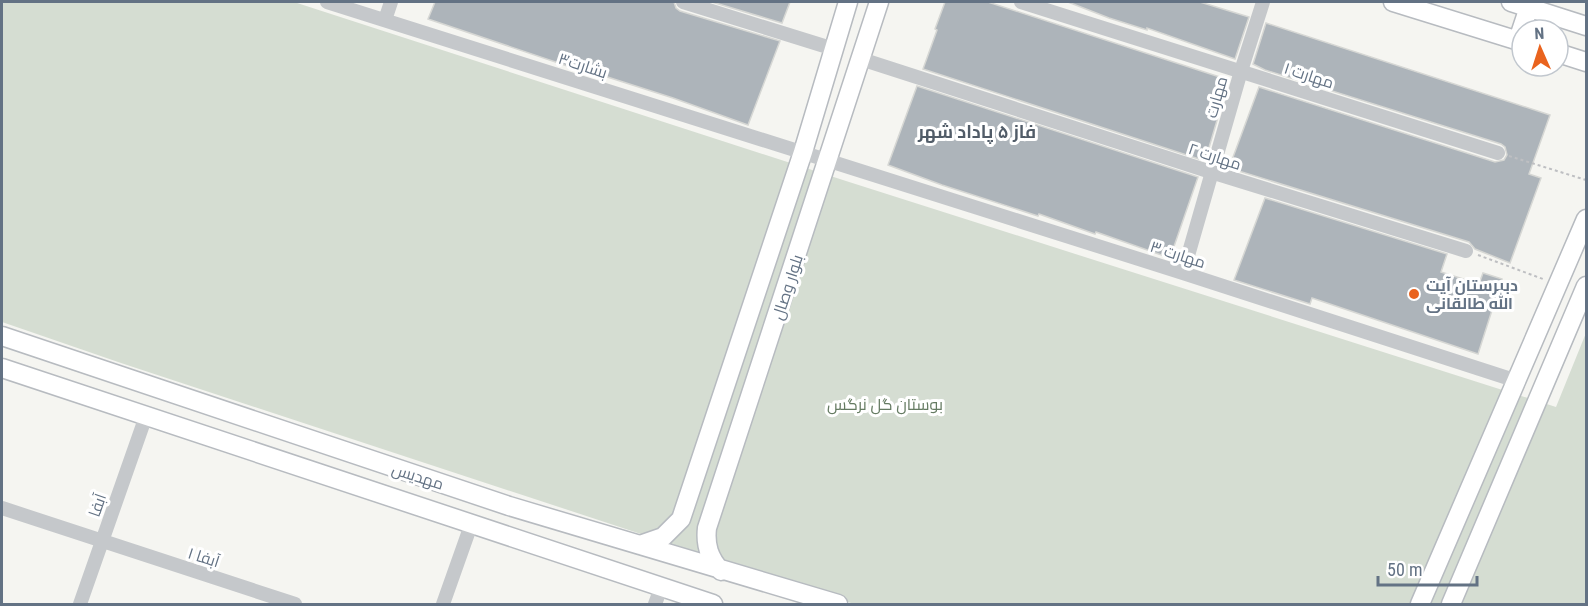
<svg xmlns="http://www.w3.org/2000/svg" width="1588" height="606" font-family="'Roboto Condensed',Cairo,sans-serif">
	<rect width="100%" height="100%" fill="#f5f5f1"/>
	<path fill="#d5ddd2" d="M 2,2 L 294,2 L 846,181 L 1556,407 L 1586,333 L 1586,604 L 854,604 L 121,363 L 2,322 Z"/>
	<path fill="#adb4ba" stroke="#d6d7d4" stroke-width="1.5" d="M 435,2 L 674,2 L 676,8 L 680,11 L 780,41 L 748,125 L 673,98 L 598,74 L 597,76 L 428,19 Z
		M 712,2 L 790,2 L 782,23 Z
		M 945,2 L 988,2 L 1229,80 L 1205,161 L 923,69 L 937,30 L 935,29 Z
		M 1068,2 L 1200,2 L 1249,17 L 1235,59 L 1147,28 L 1147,30 L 1109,18 Z
		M 1266,23 L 1550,115 L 1529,174 L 1541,178 L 1510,263 L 1475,249 L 1469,242 L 1229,168 L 1259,87 L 1495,162 L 1504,160 L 1507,155 L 1505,147 L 1501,144 L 1265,70 L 1253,64 Z
		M 917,86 L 1198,177 L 1170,258 L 1096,232 L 1095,234 L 1039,214 L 1038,216 L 942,185 L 888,165 Z
		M 1265,198 L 1447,254 L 1441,272 L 1479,284 L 1483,273 L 1502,279 L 1478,354 L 1312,298 L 1310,304 L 1234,280 Z"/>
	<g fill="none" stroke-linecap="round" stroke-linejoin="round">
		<defs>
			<path id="secondary" d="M 1393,2 L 1522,42
				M 1511,2 L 1586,26
				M 1518,40 L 1529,7
				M 1558,53 L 1586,62
				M 2,336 L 509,506 L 838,604
				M 2,368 L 713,604
				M 640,545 L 663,537 L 681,519 L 803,152 L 848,2
				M 721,571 C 709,558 705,545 707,528 L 879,2
				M 1420,604 L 1586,219
				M 1451,604 L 1586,286"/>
		</defs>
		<use href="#secondary" stroke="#b7bbc0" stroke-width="21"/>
		<path stroke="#bebfc2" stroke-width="2" stroke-dasharray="3 3" stroke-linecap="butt" d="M 1509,156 L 1586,180
			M 1478,255 L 1543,279"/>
		<path stroke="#c5c8cb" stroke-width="14" d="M 327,2 L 1183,273 L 1517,381
			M 683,2 L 834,49
			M 1021,2 L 1498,153
			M 385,20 L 391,2
			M 861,59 L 1211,172 L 1466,251
			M 1183,273 L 1241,71 L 1263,2
			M 2,508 L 295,604
			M 80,604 L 146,416
			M 443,604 L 471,525
			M 655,604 L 661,588"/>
		<use href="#secondary" stroke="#fff" stroke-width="18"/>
	</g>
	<circle fill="#e9631e" stroke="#fff" stroke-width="2" cx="1414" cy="294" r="6"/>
	<g text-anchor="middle" stroke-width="6" stroke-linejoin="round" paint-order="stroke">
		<g font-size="16" fill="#637284" stroke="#fff">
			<text transform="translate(583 65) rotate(18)" y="6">بشارت۳</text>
			<text transform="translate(1309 75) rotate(18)" y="6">مهارت ۱</text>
			<text transform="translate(1216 97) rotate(-74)" y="6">مهارت</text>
			<text transform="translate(1215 156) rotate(18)" y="6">مهارت ۲</text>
			<text transform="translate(1178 254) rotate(18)" y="6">مهارت ۳</text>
			<text transform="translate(787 287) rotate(-72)" y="6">بلوار وصال</text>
			<text transform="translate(418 476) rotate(18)" y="6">مهدیس</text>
			<text transform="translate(97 505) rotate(-71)" y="6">آبفا</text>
			<text transform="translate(204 557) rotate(18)" y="6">آبفا ۱</text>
		</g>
		<g font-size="16" font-weight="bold" fill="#637284" stroke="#fff" text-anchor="start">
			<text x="1426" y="291">دبیرستان آیت<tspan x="1426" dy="18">الله طالقانی</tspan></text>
		</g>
		<g font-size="16" fill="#657b62" stroke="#fff">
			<text x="885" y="410">بوستان گل نرگس</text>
		</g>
		<g font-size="18" font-weight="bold" fill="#515c68" stroke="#fff">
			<text x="977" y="138">فاز ۵ پاداد شهر</text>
		</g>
	</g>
	<rect width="1588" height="606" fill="none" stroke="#637284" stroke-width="6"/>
	<g transform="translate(1540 48) rotate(357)"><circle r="28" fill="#ffffff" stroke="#c1c7ce" stroke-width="1.5"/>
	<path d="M0-4.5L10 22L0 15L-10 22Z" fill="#e9631e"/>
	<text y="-9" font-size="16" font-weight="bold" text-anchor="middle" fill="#637284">N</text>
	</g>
	<path d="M1378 576v9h99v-9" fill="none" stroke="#637284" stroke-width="3"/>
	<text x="1387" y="576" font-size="18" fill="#637284" stroke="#ffffff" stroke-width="4.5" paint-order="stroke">50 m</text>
</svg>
